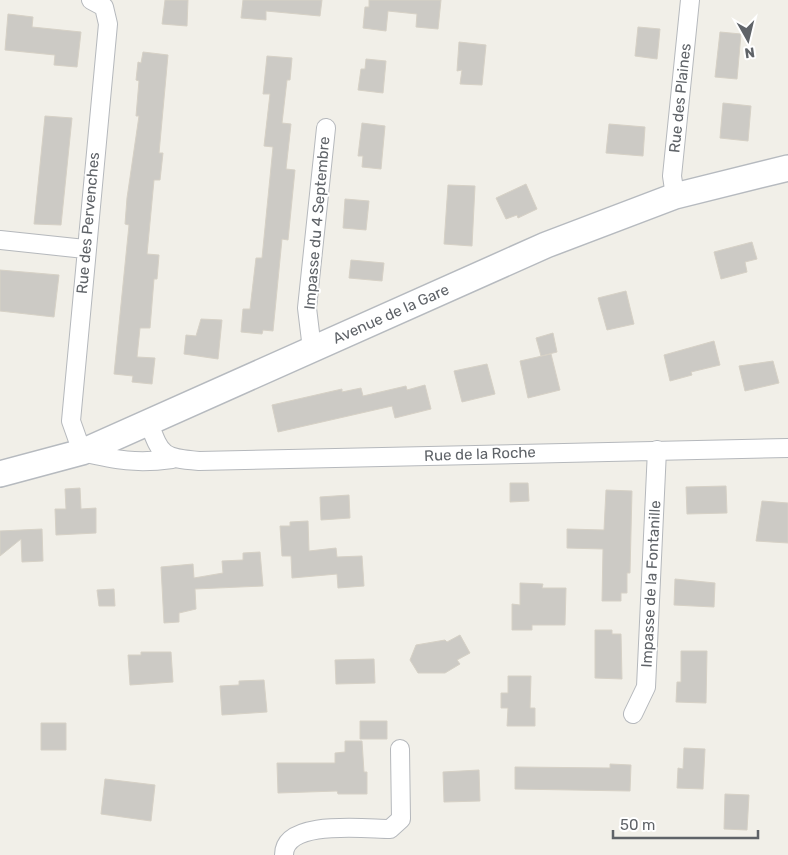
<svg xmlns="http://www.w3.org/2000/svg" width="788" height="855" font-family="Rubik,sans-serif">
	<rect width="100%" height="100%" fill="#f1efe8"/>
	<path fill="#cccac5" stroke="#d6d1c6" d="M 165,0 L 188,0 L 187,26 L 162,24 Z
		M 243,0 L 322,0 L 320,16 L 266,11 L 266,20 L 241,18 Z
		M 369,0 L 441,0 L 438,29 L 416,27 L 417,14 L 388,11 L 386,31 L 363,28 L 365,7 L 369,7 Z
		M 8,14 L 33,17 L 32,27 L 81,32 L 77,67 L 54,65 L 55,55 L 5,50 Z
		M 638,27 L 660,29 L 657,59 L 635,56 Z
		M 720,32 L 741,34 L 737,79 L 715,77 Z
		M 459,42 L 486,45 L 482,85 L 460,84 L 462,70 L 457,71 Z
		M 143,52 L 168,55 L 159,153 L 163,153 L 160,180 L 154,180 L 147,254 L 159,255 L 157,279 L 154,279 L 150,328 L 140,328 L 137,357 L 155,358 L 152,384 L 132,382 L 133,376 L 114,374 L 129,225 L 125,224 L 127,198 L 139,116 L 136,116 L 139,81 L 136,80 L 138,62 L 141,63 Z
		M 267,56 L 292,58 L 290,80 L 287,80 L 282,123 L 291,124 L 286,169 L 295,170 L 288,240 L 282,239 L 273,331 L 263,330 L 262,334 L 241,332 L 243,309 L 250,309 L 256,258 L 262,258 L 273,147 L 264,146 L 270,94 L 263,94 Z
		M 366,59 L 386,61 L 383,93 L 358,90 L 361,69 L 365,69 Z
		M 723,103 L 751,106 L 748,141 L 720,138 Z
		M 45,116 L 72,118 L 61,225 L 34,224 Z
		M 362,123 L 385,126 L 381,169 L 362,167 L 363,156 L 358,156 Z
		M 609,124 L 645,127 L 643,156 L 606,153 Z
		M 526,184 L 537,209 L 518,218 L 517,215 L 506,219 L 496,198 Z
		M 448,185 L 475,186 L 472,246 L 444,244 Z
		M 345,199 L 369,201 L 366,230 L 343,228 Z
		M 752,242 L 757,259 L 745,262 L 747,272 L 721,279 L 714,252 Z
		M 351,260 L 384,263 L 382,281 L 349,278 Z
		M 0,270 L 59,275 L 54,317 L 0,311 Z
		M 626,291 L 634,324 L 607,330 L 598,298 Z
		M 201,319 L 222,320 L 218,359 L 184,354 L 186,335 L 196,336 Z
		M 553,333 L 557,352 L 541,356 L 536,338 Z
		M 714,341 L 720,365 L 691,372 L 692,375 L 670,381 L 664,355 Z
		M 551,354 L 560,390 L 528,398 L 520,361 Z
		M 773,361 L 779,383 L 745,391 L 739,366 Z
		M 487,364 L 495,394 L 462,402 L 454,371 Z
		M 425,385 L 431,409 L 395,418 L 392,406 L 278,432 L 272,405 L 342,389 L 342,392 L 361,388 L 363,396 L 406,386 L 407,390 Z
		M 510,483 L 528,483 L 529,501 L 510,502 Z
		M 726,486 L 727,513 L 687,514 L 686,487 Z
		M 80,488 L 81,509 L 96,508 L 96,533 L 56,535 L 55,509 L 66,509 L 65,489 Z
		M 606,490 L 632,491 L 630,573 L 627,573 L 627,593 L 621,593 L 621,601 L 602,601 L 603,549 L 567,548 L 567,529 L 604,530 Z
		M 349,495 L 350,518 L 321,520 L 320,497 Z
		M 762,501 L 788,503 L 788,543 L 756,541 Z
		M 308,521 L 309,551 L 336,548 L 337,557 L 362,556 L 364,586 L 338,588 L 337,574 L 292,578 L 291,556 L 282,556 L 280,526 L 290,526 L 290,522 Z
		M 42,529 L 43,561 L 22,562 L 21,539 L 0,556 L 0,531 Z
		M 260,552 L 263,586 L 195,589 L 196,609 L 179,613 L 179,622 L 164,623 L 161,567 L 193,564 L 194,578 L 223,573 L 222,561 L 243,560 L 243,553 Z
		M 675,579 L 715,583 L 714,607 L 674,605 Z
		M 520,583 L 543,584 L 542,588 L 566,588 L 565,625 L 532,625 L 532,630 L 512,630 L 512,604 L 520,605 Z
		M 114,589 L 115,606 L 99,606 L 97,590 Z
		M 595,630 L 612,630 L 612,634 L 621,634 L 622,679 L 595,678 Z
		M 460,635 L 470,653 L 457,660 L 460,664 L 445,673 L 418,673 L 410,660 L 416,645 L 445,640 L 447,642 Z
		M 681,651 L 707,651 L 706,703 L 676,702 L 677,682 L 681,682 Z
		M 141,652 L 171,652 L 173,682 L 130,685 L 128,655 L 141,655 Z
		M 374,659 L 375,683 L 336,684 L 335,660 Z
		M 508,676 L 531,676 L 530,708 L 535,708 L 535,726 L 507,726 L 508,708 L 501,708 L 501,693 L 508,693 Z
		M 264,680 L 267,712 L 222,715 L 220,686 L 239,685 L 239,681 Z
		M 360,721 L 387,721 L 387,739 L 360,739 Z
		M 41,723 L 66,723 L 66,750 L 41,750 Z
		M 345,741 L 362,741 L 364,772 L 367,772 L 367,794 L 338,794 L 337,791 L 278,793 L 277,763 L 335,763 L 335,753 L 345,752 Z
		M 684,748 L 705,749 L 703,789 L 677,788 L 678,768 L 683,769 Z
		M 610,764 L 631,765 L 630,791 L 515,789 L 515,767 L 610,768 Z
		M 479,770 L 480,801 L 444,802 L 443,772 Z
		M 105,779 L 155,785 L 151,821 L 101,814 Z
		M 725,794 L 749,795 L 747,830 L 724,829 Z"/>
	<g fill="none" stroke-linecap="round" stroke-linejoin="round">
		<defs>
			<path id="street" d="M 91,0 L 104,7 L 108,24 L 71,421 L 82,452 C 117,460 136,464 172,459
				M 675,196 L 672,176 L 690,0
				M 0,240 L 85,249
				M 312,349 L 307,308 L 326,128
				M 149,423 C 161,456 163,458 199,461 L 788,448
				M 633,714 L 646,687 L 657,450
				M 284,855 C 284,819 365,829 390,829 L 401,819 L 400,749"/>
			<path id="secondary" d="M 0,474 L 82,452 L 546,245 L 675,196 L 788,168"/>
		</defs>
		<use href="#street" stroke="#b5b8bc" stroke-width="20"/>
		<use href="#secondary" stroke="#b6babf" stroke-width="28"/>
		<use href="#street" stroke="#fff" stroke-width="18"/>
		<use href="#secondary" stroke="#fff" stroke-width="25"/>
	</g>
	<g text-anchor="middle" stroke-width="4" stroke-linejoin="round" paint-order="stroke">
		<g font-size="15" fill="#5f6368" stroke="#fff">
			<text transform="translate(680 98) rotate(-84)" y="5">Rue des Plaines</text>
			<text transform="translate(88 223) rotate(-85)" y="5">Rue des Pervenches</text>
			<text transform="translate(317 223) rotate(-85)" y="5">Impasse du 4 Septembre</text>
			<text transform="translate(391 314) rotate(-24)" y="5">Avenue de la Gare</text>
			<text transform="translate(480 454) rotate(-2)" y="5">Rue de la Roche</text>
			<text transform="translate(651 584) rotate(-87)" y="5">Impasse de la Fontanille</text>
		</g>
	</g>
	<g transform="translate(748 40) rotate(172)" stroke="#ffffff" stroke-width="4" paint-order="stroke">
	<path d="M0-4L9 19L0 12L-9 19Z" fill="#5f6368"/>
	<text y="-8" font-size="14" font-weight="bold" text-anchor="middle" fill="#5f6368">N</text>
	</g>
	<path d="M613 830v8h145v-8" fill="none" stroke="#5f6368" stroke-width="2.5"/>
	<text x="620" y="830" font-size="15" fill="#5f6368" stroke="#ffffff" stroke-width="4" paint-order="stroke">50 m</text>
</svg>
